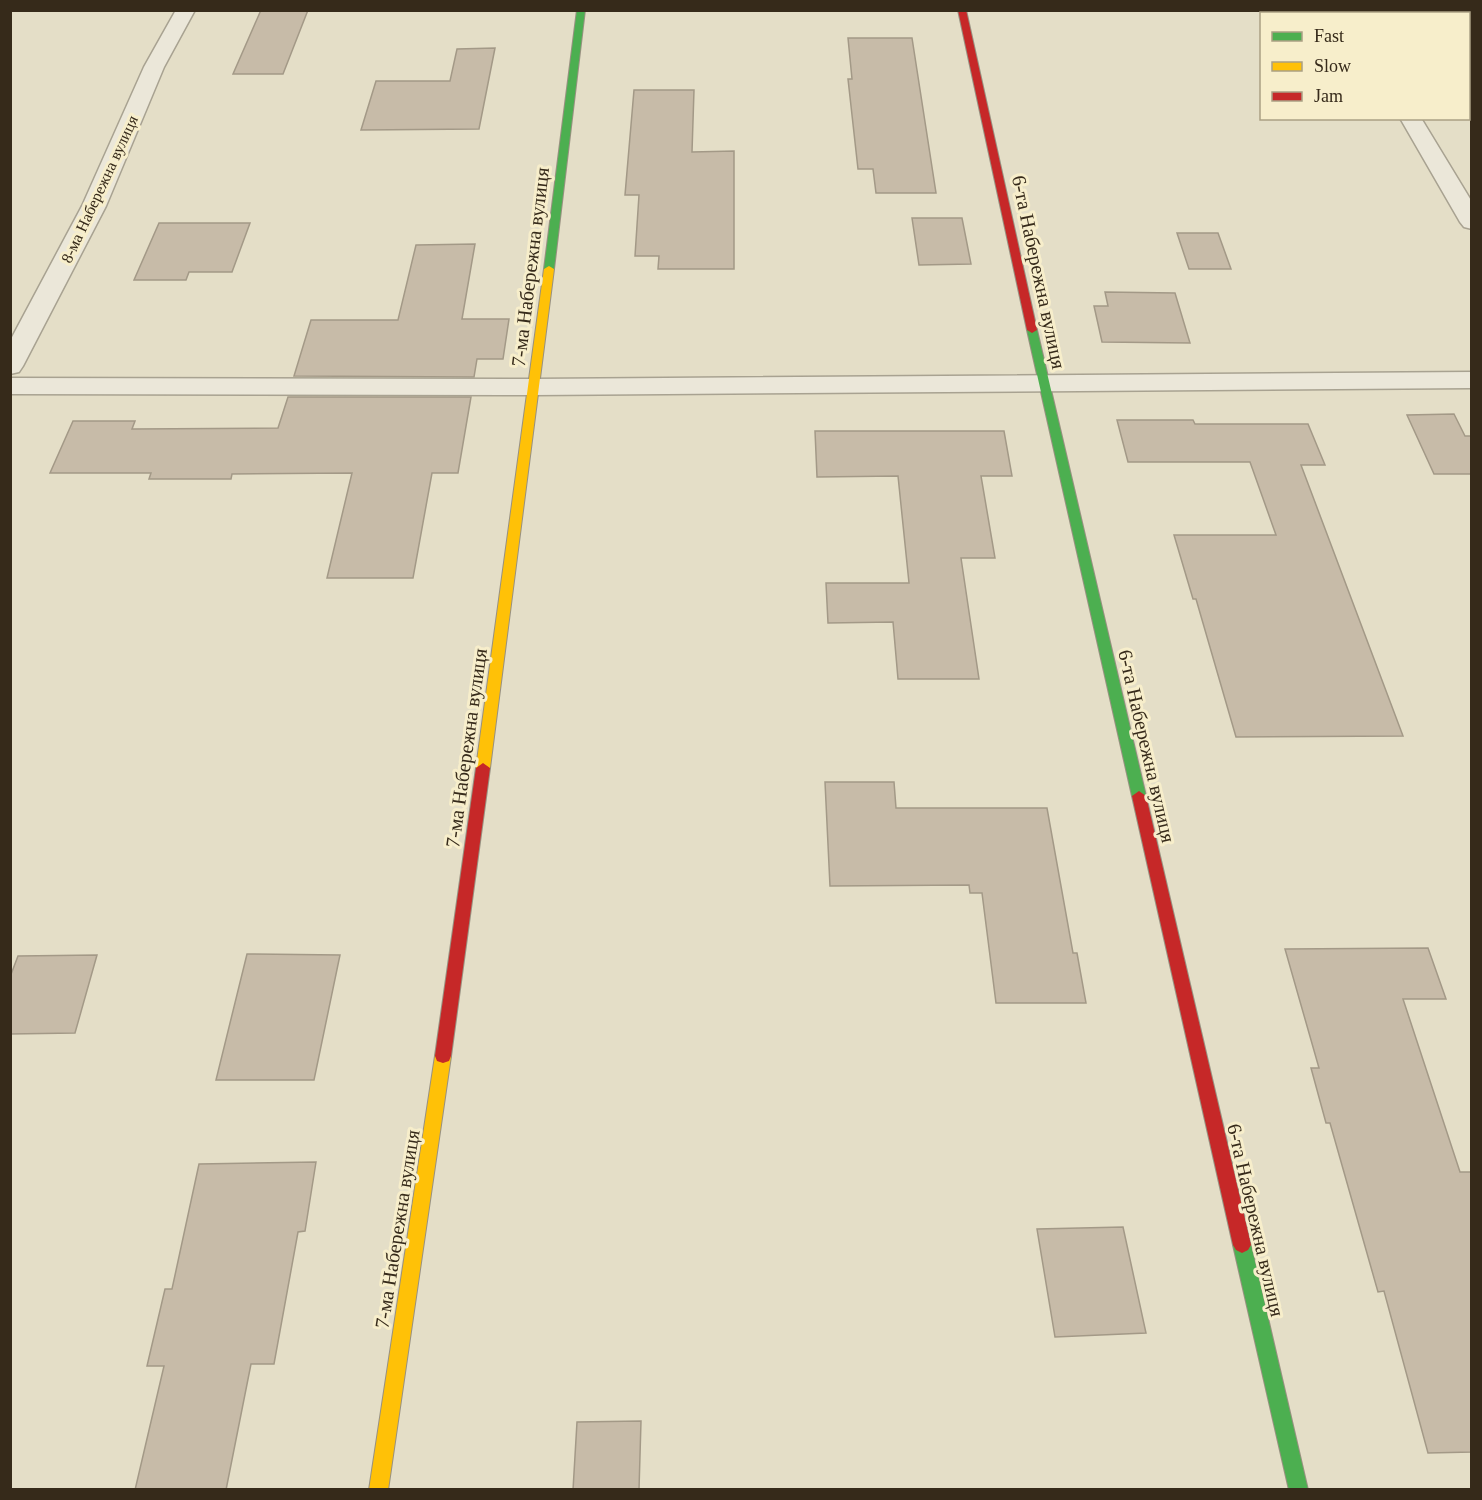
<svg xmlns="http://www.w3.org/2000/svg" width="1482" height="1500" font-family="'Times New Roman',serif">
	<rect width="100%" height="100%" fill="#e4dec7"/>
	<path fill="#c7bba8" stroke="#a39987" stroke-width="1.5" d="M 261,10 L 308,10 L 283,74 L 233,74 Z
		M 848,38 L 912,38 L 936,193 L 876,193 L 873,169 L 858,169 L 848,79 L 852,79 Z
		M 495,48 L 479,129 L 361,130 L 376,81 L 450,81 L 457,49 Z
		M 634,90 L 694,90 L 692,152 L 734,151 L 734,269 L 658,269 L 659,256 L 635,256 L 639,195 L 625,195 Z
		M 912,218 L 962,218 L 971,264 L 919,265 Z
		M 159,223 L 250,223 L 232,272 L 189,272 L 186,280 L 134,280 Z
		M 1177,233 L 1218,233 L 1231,269 L 1189,269 Z
		M 475,244 L 462,319 L 509,319 L 503,359 L 477,359 L 474,377 L 294,376 L 311,320 L 398,320 L 416,245 Z
		M 1105,292 L 1175,293 L 1190,343 L 1102,342 L 1094,306 L 1108,306 Z
		M 288,397 L 471,397 L 458,473 L 432,473 L 413,578 L 327,578 L 352,473 L 232,474 L 231,479 L 149,479 L 151,473 L 50,473 L 73,421 L 135,421 L 132,429 L 278,428 Z
		M 1454,414 L 1465,436 L 1472,436 L 1472,474 L 1434,474 L 1407,415 Z
		M 1117,420 L 1193,420 L 1195,424 L 1308,424 L 1325,465 L 1301,465 L 1403,736 L 1236,737 L 1196,599 L 1193,599 L 1174,535 L 1276,535 L 1250,462 L 1128,462 Z
		M 815,431 L 1004,431 L 1012,476 L 981,476 L 995,558 L 961,558 L 979,679 L 898,679 L 893,622 L 828,623 L 826,583 L 909,583 L 898,476 L 817,477 Z
		M 825,782 L 894,782 L 896,808 L 1047,808 L 1073,953 L 1077,953 L 1086,1003 L 996,1003 L 982,893 L 970,893 L 969,885 L 830,886 Z
		M 1428,948 L 1446,999 L 1403,999 L 1460,1172 L 1472,1172 L 1472,1452 L 1428,1453 L 1384,1291 L 1378,1292 L 1330,1123 L 1326,1123 L 1311,1068 L 1319,1068 L 1285,949 Z
		M 247,954 L 340,955 L 314,1080 L 216,1080 Z
		M 97,955 L 75,1033 L 10,1034 L 10,977 L 18,956 Z
		M 316,1162 L 305,1231 L 298,1232 L 274,1364 L 251,1364 L 226,1490 L 135,1490 L 164,1366 L 147,1366 L 165,1289 L 172,1289 L 199,1164 Z
		M 1123,1227 L 1146,1333 L 1055,1337 L 1037,1229 Z
		M 641,1421 L 639,1490 L 573,1490 L 577,1422 Z"/>
	<g fill="none" stroke-linecap="round" stroke-linejoin="round">
		<defs>
			<path id="street" d="M 176,10 L 195,10 L 164,67 L 106,206 L 23,366 L 19,372 L 10,374 L 10,341 L 82,206 L 144,67 Z
				M 1337,10 L 1356,10 L 1358,14 L 1338,14 Z
				M 1400,118 L 1421,118 L 1472,202 L 1472,229 L 1464,227 L 1460,222 Z
				M 1472,372 L 1472,388 L 535,395 L 10,394 L 10,378 L 535,379 Z"/>
			<path id="fast" d="M 577,10 L 585,10 L 554,269 L 549,272 L 544,269 Z
				M 1032,327 L 1037,330 L 1146,796 L 1139,801 L 1132,796 L 1027,330 Z
				M 1242,1237 L 1248,1240 L 1251,1245 L 1308,1490 L 1289,1490 L 1233,1245 L 1236,1240 Z"/>
			<path id="slow" d="M 549,266 L 554,269 L 490,768 L 483,773 L 476,768 L 544,269 Z
				M 443,1049 L 449,1051 L 451,1056 L 388,1490 L 369,1490 L 435,1056 L 437,1051 Z"/>
			<path id="jam" d="M 958,10 L 966,10 L 1037,330 L 1032,333 L 1027,330 Z
				M 483,763 L 490,768 L 451,1056 L 449,1061 L 443,1063 L 437,1061 L 435,1056 L 476,768 Z
				M 1139,791 L 1146,796 L 1251,1245 L 1248,1250 L 1242,1253 L 1236,1250 L 1233,1245 L 1132,796 Z"/>
		</defs>
		<use href="#street" stroke="#a8a291" stroke-width="3"/>
		<use href="#fast" stroke="#989181" stroke-width="2"/>
		<use href="#slow" stroke="#989181" stroke-width="2"/>
		<use href="#jam" stroke="#989181" stroke-width="2"/>
		<use href="#street" fill="#ebe7d9" fill-rule="evenodd"/>
		<use href="#fast" fill="#4caf50" fill-rule="evenodd"/>
		<use href="#slow" fill="#ffc107" fill-rule="evenodd"/>
		<use href="#jam" fill="#c62828" fill-rule="evenodd"/>
	</g>
	<g text-anchor="middle" stroke-width="6" stroke-linejoin="round" paint-order="stroke">
		<g font-size="16" fill="#362a1a" stroke="#f7eecb">
			<text transform="translate(99 189) rotate(-65)" y="6">8-ма Набережна вулиця</text>
		</g>
		<g font-size="20" fill="#362a1a" stroke="#f7eecb">
			<text transform="translate(530 267) rotate(-83)" y="7">7-ма Набережна вулиця</text>
			<text transform="translate(1039 272) rotate(78)" y="7">6-та Набережна вулиця</text>
			<text transform="translate(1147 746) rotate(77)" y="7">6-та Набережна вулиця</text>
			<text transform="translate(466 748) rotate(-82)" y="7">7-ма Набережна вулиця</text>
			<text transform="translate(1256 1220) rotate(77)" y="7">6-та Набережна вулиця</text>
			<text transform="translate(397 1229) rotate(-81)" y="7">7-ма Набережна вулиця</text>
		</g>
	</g>
	<rect width="1482" height="1500" fill="none" stroke="#362a1a" stroke-width="24"/>
	<rect x="1260" y="12" width="210" height="108" fill="#f7eecb" stroke="#aaa084" stroke-width="1.5"/>
	<rect x="1272" y="32" width="30" height="9" fill="#4caf50" stroke="#aaa084" stroke-width="1.5"/>
	<text x="1314" y="42" font-size="18" fill="#362a1a">Fast</text>
	<rect x="1272" y="62" width="30" height="9" fill="#ffc107" stroke="#aaa084" stroke-width="1.5"/>
	<text x="1314" y="72" font-size="18" fill="#362a1a">Slow</text>
	<rect x="1272" y="92" width="30" height="9" fill="#c62828" stroke="#aaa084" stroke-width="1.5"/>
	<text x="1314" y="102" font-size="18" fill="#362a1a">Jam</text>
</svg>
